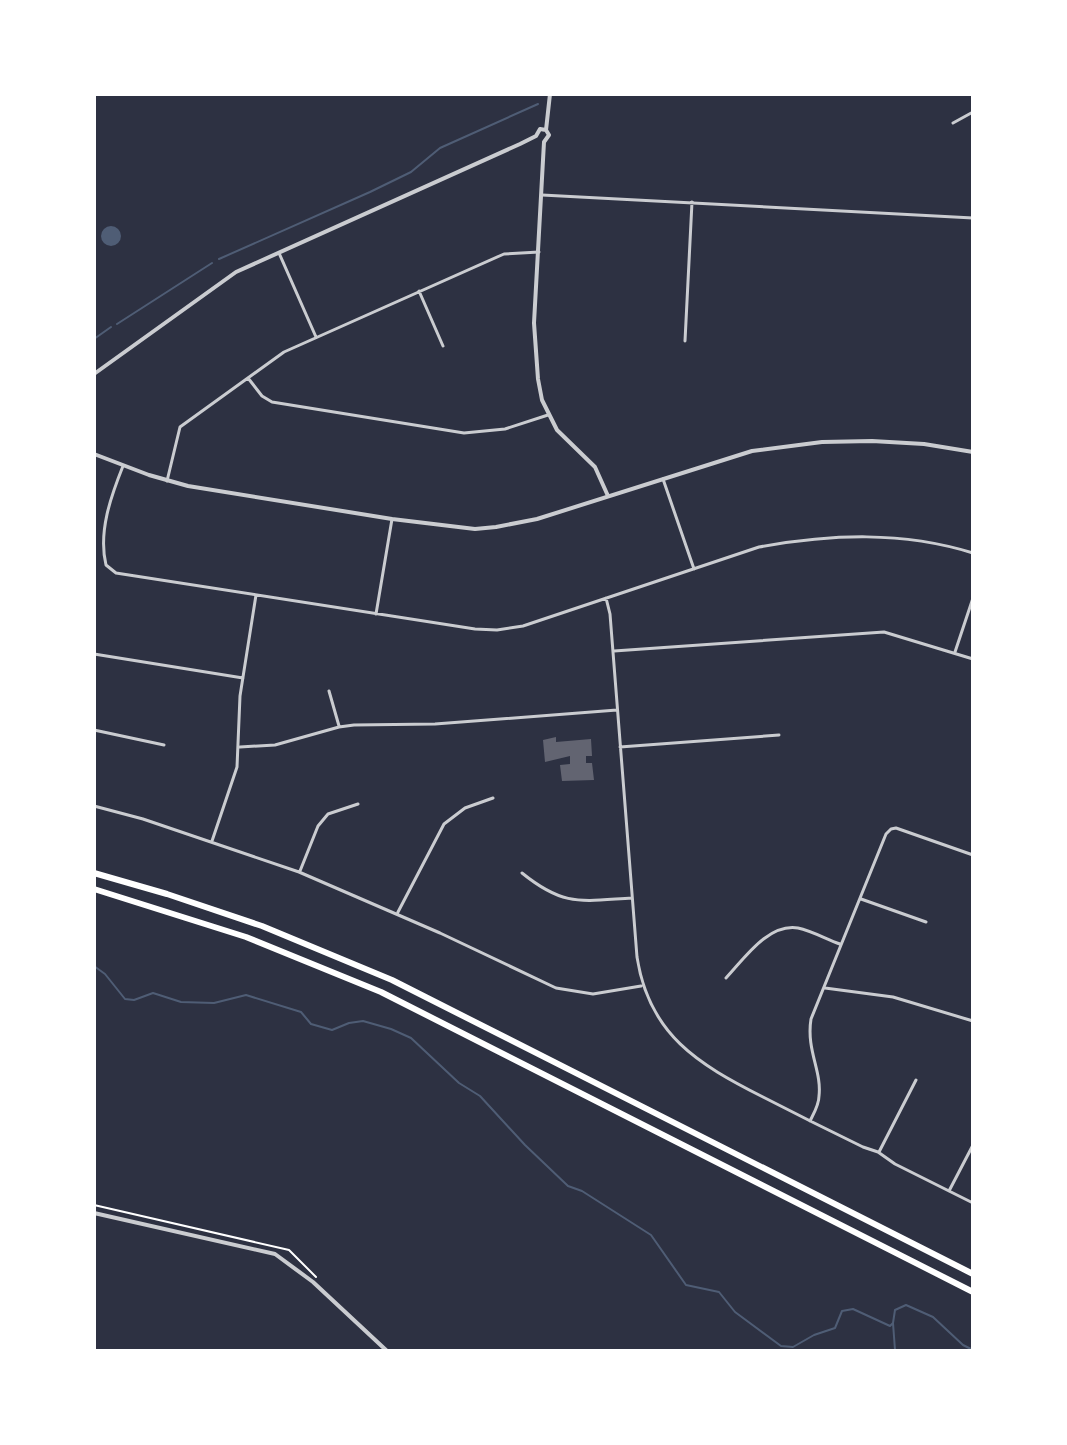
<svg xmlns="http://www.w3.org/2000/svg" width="1067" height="1445" font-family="'PT Sans Narrow',sans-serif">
	<rect width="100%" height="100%" fill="#2d3142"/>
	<path fill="#4f5d75" d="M101 236a10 10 0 1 1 20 0a10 10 0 1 1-20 0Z"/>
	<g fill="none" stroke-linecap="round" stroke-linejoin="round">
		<path stroke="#4f5d75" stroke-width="2" d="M 219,259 L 370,192 L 411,172 L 440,148 L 538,104
			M 117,324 L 212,263
			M 94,339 L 111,327
			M 94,966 L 105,974 L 125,999 L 134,1000 L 153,993 L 181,1002 L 214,1003 L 246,995 L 301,1012 L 311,1024 L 332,1030 L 349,1023 L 363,1021 L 391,1029 L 411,1038 L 459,1083 L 480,1096 L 525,1145 L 568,1186 L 582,1191 L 651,1235 L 686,1285 L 719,1292 L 735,1312 L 781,1346 L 793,1347 L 814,1335 L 835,1328 L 842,1311 L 853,1309 L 890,1326 L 893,1323 L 895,1310 L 906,1305 L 933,1317 L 963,1345 L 973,1350
			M 879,1351 L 889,1351
			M 892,1351 L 895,1350 L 893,1323"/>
	</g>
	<path fill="#626471" d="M 556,737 L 556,742 L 591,739 L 592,756 L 586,756 L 586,763 L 592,763 L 594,780 L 562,781 L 560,765 L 570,764 L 570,756 L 545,762 L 543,740 Z"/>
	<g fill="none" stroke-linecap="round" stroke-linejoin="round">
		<path stroke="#fff" stroke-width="2" d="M 94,1205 L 289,1250 L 316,1277"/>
		<path stroke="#caccd0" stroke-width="3" d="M 953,123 L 973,112
			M 542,195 L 973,218
			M 279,253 L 316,337
			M 419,291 L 443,346
			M 685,341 L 692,202
			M 248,378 L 262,396 L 272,402 L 464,433 L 505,429 L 548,415
			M 123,466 C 111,496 98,532 106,565 L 116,573 L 475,629 L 497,630 L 523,626 L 759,547 C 832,534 902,531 973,553
			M 663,479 L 694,569
			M 167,481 L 180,427 L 284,352 L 504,254 L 539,252
			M 606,598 L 610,614 L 637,957 C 649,1035 698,1064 763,1097 C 796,1114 830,1131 863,1147 L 878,1152 L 895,1164 L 973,1203
			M 376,614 L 392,519
			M 614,651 L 884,632 L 973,659
			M 955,652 L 973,598
			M 94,654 L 243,678
			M 329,691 L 339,726
			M 94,730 L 164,745
			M 240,747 L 275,745 L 339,727 L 354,725 L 435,724 L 617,710
			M 620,747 L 779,735
			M 94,806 L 143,819 L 299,872 L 440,933 L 556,988 L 593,994 L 641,986
			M 212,841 L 237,767 L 240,696 L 256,595
			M 300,871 L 318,826 L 328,814 L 358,804
			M 522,873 C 564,907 581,901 632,898
			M 861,899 L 926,922
			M 398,912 L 444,824 L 465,808 L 493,798
			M 726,978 C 744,959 768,923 798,928 C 812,931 826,939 840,944
			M 825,988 L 893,997 L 973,1021
			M 810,1121 C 814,1113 819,1105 819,1096 C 822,1071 806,1050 811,1019 L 886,834 L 891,829 L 896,828 L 973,855
			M 879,1152 L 916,1080
			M 949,1191 L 973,1145"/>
		<path stroke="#caccd0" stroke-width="4" d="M 550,94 L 546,130 L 549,135 L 544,142 L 534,323 L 538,379 L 542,400 L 557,430 L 595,467 L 608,496
			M 94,374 L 236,272 L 520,144 L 536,136 L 540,129 L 546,130
			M 94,454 L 149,475 L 188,486 L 392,519 L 475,529 L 496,527 L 537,519 L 752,451 L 822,442 L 872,441 L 924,444 L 973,452
			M 94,1213 L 275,1254 L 313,1282 L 387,1351"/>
		<path stroke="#fff" stroke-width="6" d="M 94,873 L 167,894 L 262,926 L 392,980 L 973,1274
			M 94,889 L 246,937 L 381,992 L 973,1292"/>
	</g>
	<rect width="1067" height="1445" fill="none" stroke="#ffffff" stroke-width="192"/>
</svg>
